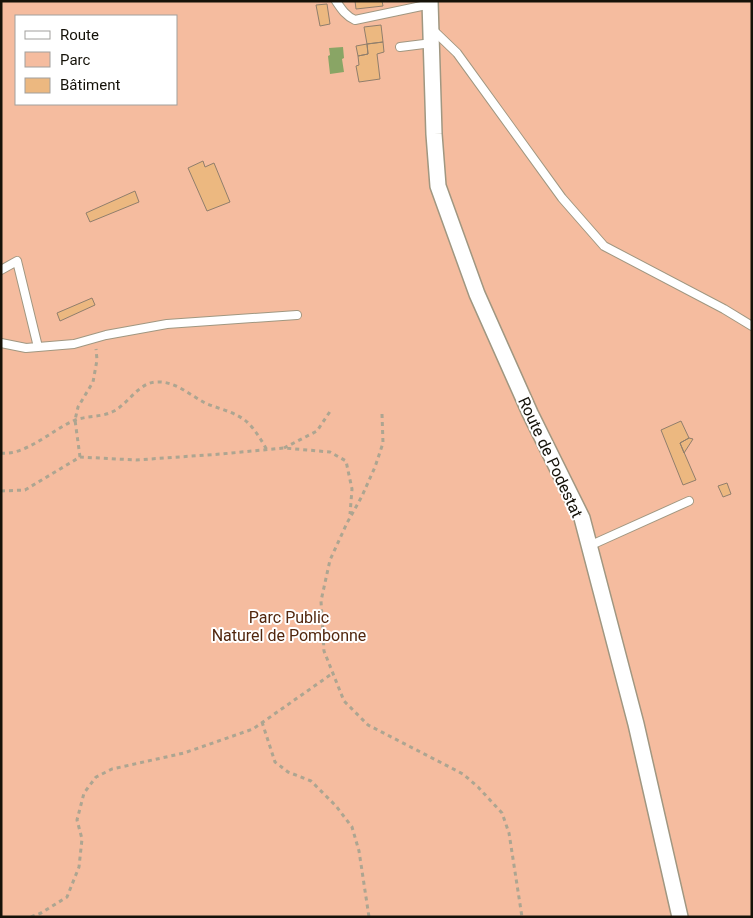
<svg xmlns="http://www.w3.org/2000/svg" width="753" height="918" font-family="Roboto,sans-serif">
	<rect width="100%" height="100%" fill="#efe5cd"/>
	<path fill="#f5bc9f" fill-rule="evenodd" d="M 1,1 L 752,1 L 752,917 L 1,917 ZM 16,16 L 176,16 L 176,104 L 16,104 Z"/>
	<path fill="#89a565" d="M 343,47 L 344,58 L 342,59 L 344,72 L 330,74 L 328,56 L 330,55 L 329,48 Z"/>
	<path fill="#ecb880" stroke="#907e6c" d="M 355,1 L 382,1 L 383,6 L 356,9 Z
		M 327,4 L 330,24 L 320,26 L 316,5 Z
		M 381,25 L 383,42 L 367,44 L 364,27 Z
		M 383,42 L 384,52 L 377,54 L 380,79 L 359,82 L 356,66 L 359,65 L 358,56 L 368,54 L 367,44 Z
		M 367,44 L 368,54 L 358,56 L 356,46 Z
		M 203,161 L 205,167 L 214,163 L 230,202 L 207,211 L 188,168 Z
		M 135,191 L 139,202 L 90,222 L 86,213 Z
		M 92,298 L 95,305 L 60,321 L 57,313 Z
		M 681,421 L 689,438 L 680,443 L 696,480 L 683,485 L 661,430 Z
		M 689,438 L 693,439 L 684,453 L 680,443 Z
		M 727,483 L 731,494 L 723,497 L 718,486 Z"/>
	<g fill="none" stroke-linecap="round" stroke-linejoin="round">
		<defs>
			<path id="lane" d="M 336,1 C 342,10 346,16 355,20 L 431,4
				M 432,29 L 457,53 L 562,198 L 604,246 L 724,309 L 752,326
				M 400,47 L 432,43
				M 1,270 L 17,261 L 38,347
				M 1,343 L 26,348 L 74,344 L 106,335 L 167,324 L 297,315
				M 589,546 L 689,501"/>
			<path id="street" d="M 430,1 L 434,134 L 438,186 L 477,294 L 530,413 L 582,518 L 636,724 L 680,917"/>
		</defs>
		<use href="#lane" stroke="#a09781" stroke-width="10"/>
		<use href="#street" stroke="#a09781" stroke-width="18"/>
		<path stroke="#ada591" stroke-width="3" stroke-dasharray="4 4" stroke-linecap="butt" d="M 382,414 L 383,443 L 375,467 L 362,496 L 347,523 L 330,560 L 321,601 L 324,651 L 344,701 L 368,725 L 463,774 L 478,787 L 502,813 L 509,833 L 522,917
			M 284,448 L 317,431 L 331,410
			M 1,453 C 25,456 52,430 73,421 C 86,415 101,418 114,411 C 129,403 139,382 157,382 C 175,381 190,395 205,403 C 219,409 236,412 247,422 C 254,428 262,441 267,450
			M 80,457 L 75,420 L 78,407 L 93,382 L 97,360 L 96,349
			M 1,491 L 25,490 L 80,457 L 136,460 L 221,454 L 284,448 L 330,452 L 346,461 L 352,489 L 350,514
			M 262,722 L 275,762 L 288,772 L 311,781 L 336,806 L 352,827 L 359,851 L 369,917
			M 31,917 L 41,913 L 67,897 L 79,867 L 82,839 L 77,820 L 84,793 L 96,777 L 112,769 L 184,753 L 253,729 L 333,673"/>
		<use href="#lane" stroke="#fff" stroke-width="8"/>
		<use href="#street" stroke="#fff" stroke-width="15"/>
	</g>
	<g text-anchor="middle" stroke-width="4" stroke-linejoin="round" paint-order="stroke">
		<g font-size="16" fill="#151209" stroke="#fff">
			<text transform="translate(551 457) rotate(65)" y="6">Route de Podestat</text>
		</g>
		<g font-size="16" fill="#52270e" stroke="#fff">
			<text x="289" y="623">Parc Public<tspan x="289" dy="18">Naturel de Pombonne</tspan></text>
		</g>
	</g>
	<rect width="753" height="918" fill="none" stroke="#151209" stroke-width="5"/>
	<rect x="15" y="15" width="162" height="90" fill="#ffffff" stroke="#a1a09d"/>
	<rect x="25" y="31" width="25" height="8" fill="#ffffff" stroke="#a1a09d"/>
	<text x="60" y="40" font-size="15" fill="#151209">Route</text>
	<rect x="25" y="52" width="25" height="15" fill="#f5bc9f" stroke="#a1a09d"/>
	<text x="60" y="65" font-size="15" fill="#151209">Parc</text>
	<rect x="25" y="78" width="25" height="15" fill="#ecb880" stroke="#a1a09d"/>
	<text x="60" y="90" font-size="15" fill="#151209">Bâtiment</text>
</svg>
